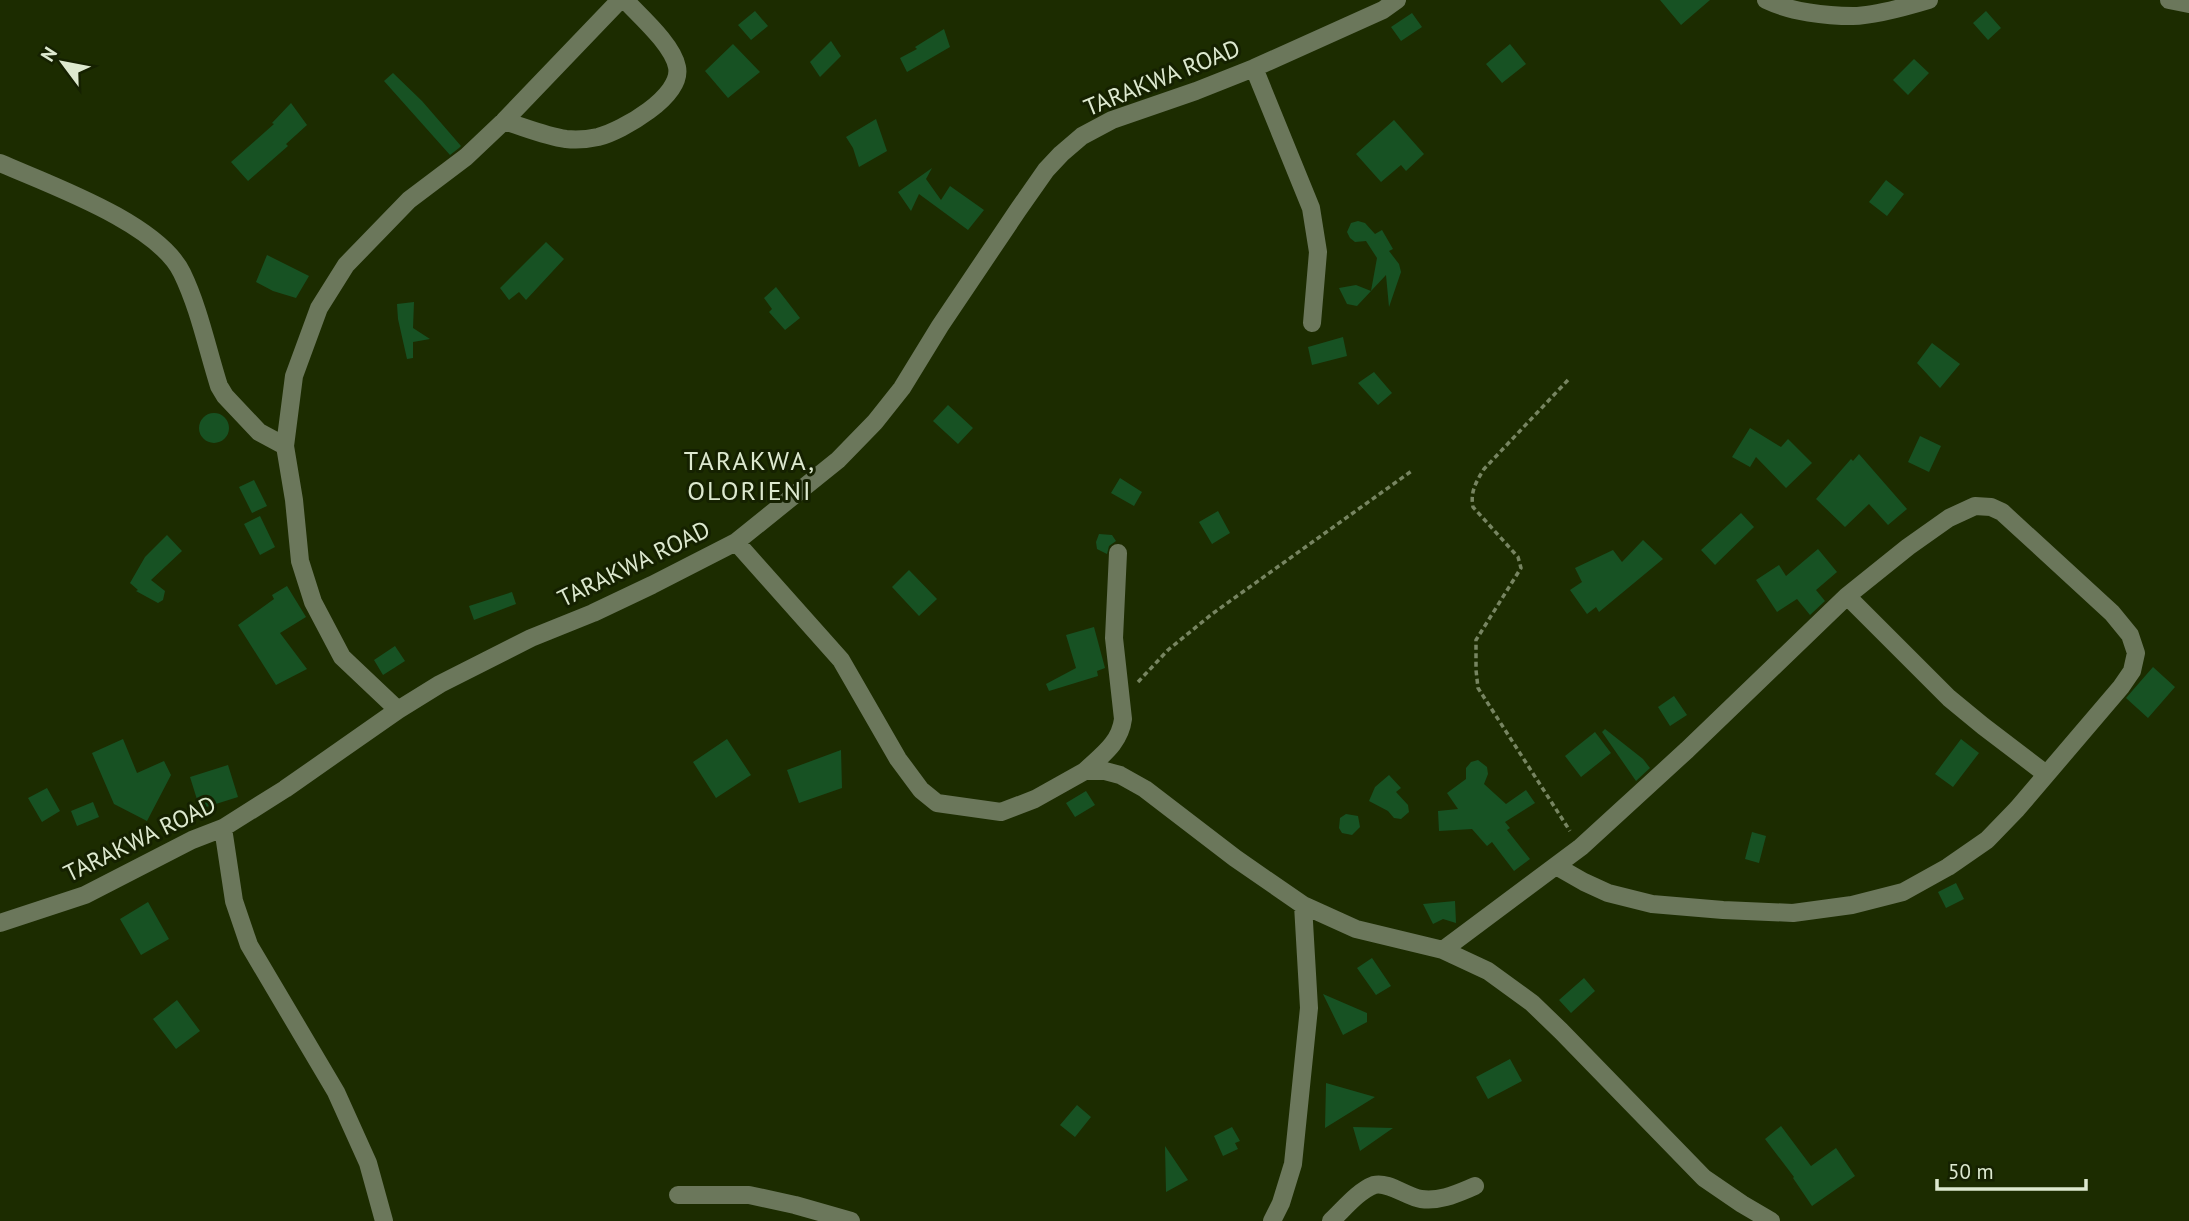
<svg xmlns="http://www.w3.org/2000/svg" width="2189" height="1221" font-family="'PT Sans',sans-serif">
	<rect width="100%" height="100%" fill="#1c2c00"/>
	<path fill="#175223" d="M 1660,0 L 1710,0 L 1681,25 Z
		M 755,11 L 768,26 L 751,40 L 738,25 Z
		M 1986,11 L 2001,28 L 1988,40 L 1973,23 Z
		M 1412,13 L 1422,27 L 1401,41 L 1391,27 Z
		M 944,29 L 950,47 L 907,72 L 900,58 L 917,49 L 915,47 Z
		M 831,41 L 841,56 L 820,77 L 810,62 Z
		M 733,44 L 760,72 L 728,98 L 705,71 Z
		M 1510,44 L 1526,64 L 1502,83 L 1486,64 Z
		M 1914,59 L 1929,73 L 1908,95 L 1893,80 Z
		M 393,73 L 422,101 L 461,146 L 459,148 L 450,155 L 384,81 Z
		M 291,103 L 307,125 L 286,144 L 288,146 L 248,181 L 231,162 L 274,124 L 272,123 Z
		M 876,119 L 887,151 L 859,167 L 853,148 L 846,137 Z
		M 1394,120 L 1424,154 L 1406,171 L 1401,165 L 1381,182 L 1356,154 Z
		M 932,168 L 926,179 L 941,200 L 950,186 L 984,210 L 968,230 L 919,194 L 911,211 L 898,192 Z
		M 1886,180 L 1904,194 L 1887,216 L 1869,202 Z
		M 1358,221 L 1365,223 L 1375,234 L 1382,230 L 1393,249 L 1389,251 L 1399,264 L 1401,272 L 1389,307 L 1386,275 L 1357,306 L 1347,304 L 1339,288 L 1356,285 L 1371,291 L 1377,258 L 1366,241 L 1355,242 L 1350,238 L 1347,232 L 1351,223 Z
		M 546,242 L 564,259 L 526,300 L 519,292 L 509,300 L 500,288 Z
		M 267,255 L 309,276 L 296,298 L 273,291 L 256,282 Z
		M 776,287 L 800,318 L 785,330 L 769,312 L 772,309 L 764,298 Z
		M 414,302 L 413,328 L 430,339 L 413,342 L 413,358 L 407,359 L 398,319 L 397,304 Z
		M 1343,337 L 1347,356 L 1312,365 L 1308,347 Z
		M 1932,343 L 1960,364 L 1940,388 L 1917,363 Z
		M 1374,372 L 1392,393 L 1378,405 L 1358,383 Z
		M 948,405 L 973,428 L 958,444 L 933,421 Z
		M199 428a15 15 0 1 1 30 0a15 15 0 1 1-30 0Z
		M 1750,428 L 1781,447 L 1788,439 L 1812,463 L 1786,488 L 1756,457 L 1750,467 L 1732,457 Z
		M 1920,436 L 1941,446 L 1929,472 L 1908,462 Z
		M 1859,454 L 1907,509 L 1888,525 L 1869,504 L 1845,527 L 1816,499 L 1851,459 L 1853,461 Z
		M 1120,478 L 1142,492 L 1134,506 L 1111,493 Z
		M 254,480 L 267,506 L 252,513 L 239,487 Z
		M 1218,511 L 1230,533 L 1212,544 L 1199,522 Z
		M 1741,513 L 1754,527 L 1715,565 L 1701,550 Z
		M 260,516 L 275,547 L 260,555 L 244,524 Z
		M 1099,534 L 1112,535 L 1116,541 L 1109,546 L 1107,554 L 1097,549 L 1096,542 Z
		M 167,535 L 182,551 L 151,580 L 165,591 L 163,600 L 158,603 L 136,591 L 138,590 L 130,583 L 145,557 Z
		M 1643,540 L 1663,559 L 1599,612 L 1596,607 L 1587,614 L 1570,590 L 1582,582 L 1575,568 L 1613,550 L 1622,562 Z
		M 1818,549 L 1837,572 L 1816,590 L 1825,601 L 1810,615 L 1797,599 L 1777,612 L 1756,580 L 1779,565 L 1786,576 Z
		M 909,570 L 937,599 L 919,616 L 892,587 Z
		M 287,586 L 306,617 L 280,633 L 307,669 L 276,685 L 238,625 L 274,599 L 272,595 Z
		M 512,592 L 516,604 L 474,620 L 469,606 Z
		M 1094,627 L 1105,668 L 1097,671 L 1098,676 L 1049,691 L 1046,684 L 1076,668 L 1066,635 Z
		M 395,646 L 405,661 L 383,675 L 374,660 Z
		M 2153,667 L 2175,687 L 2148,718 L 2126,698 Z
		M 1674,696 L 1687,715 L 1670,726 L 1658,707 Z
		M 1605,729 L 1643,759 L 1650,768 L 1636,781 L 1602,732 Z
		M 1595,732 L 1611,753 L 1581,777 L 1565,756 Z
		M 123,739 L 137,773 L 164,761 L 171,775 L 147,821 L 114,804 L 92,753 Z
		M 727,739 L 751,775 L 716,798 L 693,762 Z
		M 1961,739 L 1979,753 L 1953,787 L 1935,774 Z
		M 841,750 L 842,788 L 799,803 L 787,770 Z
		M 1478,760 L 1487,767 L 1488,774 L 1484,784 L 1506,804 L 1526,790 L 1535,803 L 1505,822 L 1510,828 L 1507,830 L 1530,859 L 1514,871 L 1492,842 L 1487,846 L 1472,829 L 1439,831 L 1438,811 L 1458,809 L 1447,793 L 1466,779 L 1466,768 L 1471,762 Z
		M 228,765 L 238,797 L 200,809 L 190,777 Z
		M 1389,775 L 1401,788 L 1396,792 L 1408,805 L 1409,812 L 1401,819 L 1394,818 L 1388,811 L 1369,801 L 1375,787 Z
		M 47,788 L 60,811 L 42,822 L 28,798 Z
		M 1086,791 L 1095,805 L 1075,817 L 1066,803 Z
		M 93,802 L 99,817 L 77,826 L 71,811 Z
		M 1346,814 L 1358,816 L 1360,827 L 1352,835 L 1342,833 L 1339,828 L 1340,818 Z
		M 1752,832 L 1766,836 L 1759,863 L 1745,859 Z
		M 1956,883 L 1964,899 L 1946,908 L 1938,892 Z
		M 1455,901 L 1456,923 L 1443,919 L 1433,924 L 1423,904 Z
		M 148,902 L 169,939 L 141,955 L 120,919 Z
		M 1372,958 L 1391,986 L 1376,995 L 1357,968 Z
		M 1584,978 L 1595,991 L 1571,1013 L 1559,1000 Z
		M 1323,994 L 1367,1013 L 1367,1022 L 1343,1035 Z
		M 177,1000 L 200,1031 L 176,1049 L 153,1019 Z
		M 1510,1059 L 1522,1081 L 1488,1099 L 1476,1077 Z
		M 1326,1083 L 1375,1097 L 1325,1128 Z
		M 1077,1105 L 1091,1117 L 1075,1137 L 1060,1125 Z
		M 1781,1126 L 1811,1166 L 1836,1148 L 1855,1176 L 1812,1206 L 1793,1178 L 1794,1177 L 1765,1139 Z
		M 1232,1127 L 1240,1141 L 1235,1143 L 1238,1149 L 1223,1156 L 1214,1136 Z
		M 1353,1127 L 1393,1128 L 1360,1151 Z
		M 1165,1146 L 1188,1180 L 1166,1192 Z"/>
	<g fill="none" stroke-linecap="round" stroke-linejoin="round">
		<path stroke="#778561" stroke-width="3.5" stroke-dasharray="5 3.5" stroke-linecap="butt" d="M 1568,380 L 1484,469 C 1476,482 1470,492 1473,507 L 1518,557 L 1521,568 L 1476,640 L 1476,670 L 1478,688 L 1570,831
			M 1138,682 L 1168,650 L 1212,614 L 1413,470"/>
		<path stroke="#6b775b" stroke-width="18" d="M 1766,0 C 1791,12 1826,16 1853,16 C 1874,16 1909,6 1929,0
			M 2169,0 L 2189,4
			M 1254,68 L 1311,208 L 1318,252 L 1312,323
			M 504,121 C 524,127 545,136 566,139 C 575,140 589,139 598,137 C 622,131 683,96 677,67 C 673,45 641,17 625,0
			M 0,163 C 50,185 158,223 182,273 C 199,308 207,348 219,386 L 225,396 L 259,432 L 285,446
			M 736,542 L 841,660 L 898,759 L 921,790 L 937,803 L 1001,812 L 1035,799 L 1085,771 L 1105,771 L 1120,775 L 1145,789 L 1235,858 L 1303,905 L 1356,929 L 1443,950 L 1488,971 L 1532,1003 L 1561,1031 L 1704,1178 L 1742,1204 L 1771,1221
			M 1847,596 L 1949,698 L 1983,726 L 2046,774
			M 398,710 L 342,657 L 313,602 L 300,561 L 294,500 L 285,446 L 294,376 L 319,308 L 346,265 L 409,200 L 466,157 L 504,121 L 620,0
			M 1085,771 C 1102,755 1120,743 1123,719 L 1114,638 L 1118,553
			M 223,828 L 234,901 L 249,945 L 336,1092 L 368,1163 L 384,1221
			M 0,923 L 85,895 L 192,840 L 223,828 L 285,789 L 398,710 L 440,684 L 531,638 L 593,613 L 652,585 L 736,542 L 838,460 L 875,422 L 902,388 L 940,326 L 1018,210 L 1046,170 L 1061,154 L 1082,136 L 1112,120 L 1196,91 L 1254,68 L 1383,10 L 1397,0
			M 1443,950 L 1581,847 L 1687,750 L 1847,596 L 1908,547 L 1949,518 L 1975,506 L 1991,507 L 2002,512 L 2112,613 L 2130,635 L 2136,653 L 2132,671 L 2121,687 L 2017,809 L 1987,840 L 1948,867 L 1903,892 L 1852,905 L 1793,913 L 1723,910 L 1652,904 L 1608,893 L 1584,882 L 1556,866
			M 678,1195 L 749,1195 L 795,1205 L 851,1221
			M 1272,1221 L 1281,1203 L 1293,1164 L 1309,1008 L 1303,905
			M 1331,1221 C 1343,1210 1358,1191 1374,1185 C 1388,1181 1407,1197 1421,1199 C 1440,1202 1458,1193 1475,1186"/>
	</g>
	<g text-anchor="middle" stroke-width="6" stroke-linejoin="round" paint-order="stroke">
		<g font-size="24" fill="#dde9cf" stroke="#152100">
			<text transform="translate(1162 78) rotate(-22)" y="8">TARAKWA ROAD</text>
			<text transform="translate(634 564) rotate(-26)" y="8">TARAKWA ROAD</text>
			<text transform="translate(140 839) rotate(-26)" y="8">TARAKWA ROAD</text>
		</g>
		<g font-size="26" letter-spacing="2" fill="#dde9cf" stroke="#152100">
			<text x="750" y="470">TARAKWA,<tspan x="750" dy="30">OLORIENI</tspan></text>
		</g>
	</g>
	<g transform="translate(63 63) rotate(302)" stroke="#152100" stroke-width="5" paint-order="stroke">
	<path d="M0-5L12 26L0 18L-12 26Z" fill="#dde9cf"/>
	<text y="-10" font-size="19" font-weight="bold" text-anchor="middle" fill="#dde9cf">N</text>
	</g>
	<path d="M1937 1179v10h149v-10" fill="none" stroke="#dde9cf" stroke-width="3.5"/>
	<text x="1948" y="1179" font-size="21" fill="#dde9cf" stroke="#152100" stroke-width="5" paint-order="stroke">50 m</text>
</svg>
